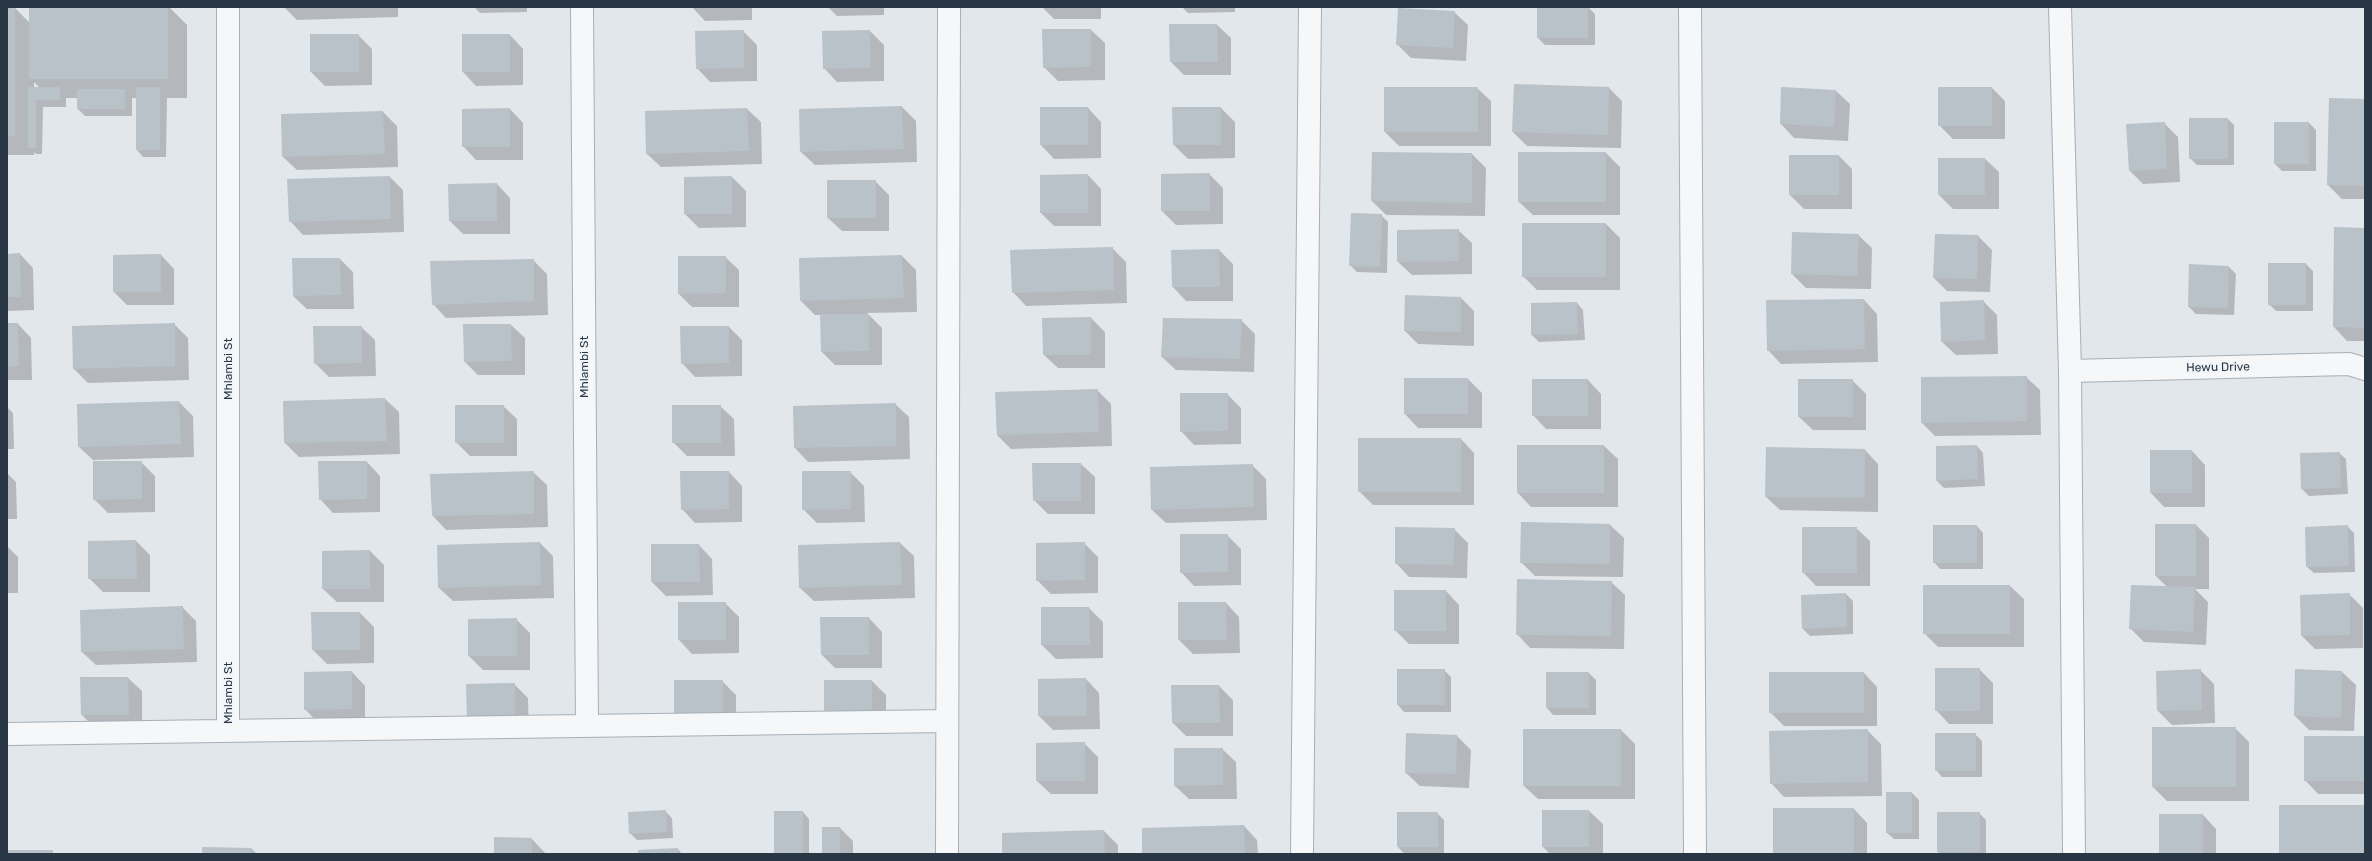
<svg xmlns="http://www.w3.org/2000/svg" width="2372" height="861" font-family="Rubik,sans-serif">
	<rect width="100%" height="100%" fill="#e2e7eb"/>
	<path fill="#0003" fill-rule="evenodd" d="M 30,7 L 169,7 L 187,25 L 187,98 L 167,98 L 166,157 L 143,157 L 137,150 L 137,98 L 132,98 L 132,116 L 85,116 L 78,109 L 78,98 L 66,98 L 66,107 L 43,107 L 42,154 L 36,154 L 34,152 L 34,155 L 7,155 L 7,8 L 15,8 L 30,23 ZM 34,82 L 40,88 L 34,88 Z
		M 284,7 L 398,7 L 398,17 L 297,20 Z
		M 474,7 L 527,7 L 527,12 L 480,13 Z
		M 692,7 L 752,7 L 752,20 L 705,21 Z
		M 828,7 L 884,7 L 884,15 L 837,16 Z
		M 1042,7 L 1101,7 L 1101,19 L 1054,19 Z
		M 1182,7 L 1235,7 L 1235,12 L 1188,13 Z
		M 1538,7 L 1588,7 L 1595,14 L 1595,45 L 1545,45 L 1538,38 Z
		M 1454,12 L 1468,25 L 1466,61 L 1411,58 L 1397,44 Z
		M 1170,25 L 1217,25 L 1231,38 L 1231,75 L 1184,75 L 1171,62 Z
		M 1091,30 L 1105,43 L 1105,80 L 1058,81 L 1044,67 Z
		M 743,31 L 757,45 L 757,81 L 710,82 L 697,68 Z
		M 870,31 L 884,45 L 884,81 L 837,82 L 824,68 Z
		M 311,35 L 358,35 L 372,49 L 372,85 L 325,86 L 311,72 Z
		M 463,35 L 510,35 L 523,49 L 523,85 L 476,86 L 463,72 Z
		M 1477,88 L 1491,101 L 1491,146 L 1399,146 L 1385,132 Z
		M 1609,88 L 1622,101 L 1621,148 L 1527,146 L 1513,132 Z
		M 1782,88 L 1836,91 L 1850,104 L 1848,141 L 1794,138 L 1781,124 Z
		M 1992,88 L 2005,101 L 2005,139 L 1953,139 L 1939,125 Z
		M 2365,100 L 2365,199 L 2342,199 L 2328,185 Z
		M 902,107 L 916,121 L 917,162 L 815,165 L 801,152 Z
		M 1088,108 L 1101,122 L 1101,158 L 1054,159 L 1041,145 Z
		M 1221,108 L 1235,122 L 1235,158 L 1188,159 L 1174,145 Z
		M 510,109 L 523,123 L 523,160 L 476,160 L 463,146 Z
		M 747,109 L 761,122 L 762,164 L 661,167 L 647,154 L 646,112 Z
		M 383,112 L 397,126 L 398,167 L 297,170 L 283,157 Z
		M 2228,119 L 2234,125 L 2234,165 L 2197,165 L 2190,158 Z
		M 2164,123 L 2178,137 L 2180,182 L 2143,184 L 2130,171 Z
		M 2275,123 L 2309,123 L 2316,130 L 2316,171 L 2282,171 L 2275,164 Z
		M 1373,153 L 1472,154 L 1486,168 L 1485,216 L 1386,215 L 1372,201 Z
		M 1606,153 L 1620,167 L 1620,215 L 1533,215 L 1519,202 Z
		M 1839,156 L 1852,169 L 1852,209 L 1804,209 L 1790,195 Z
		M 1939,159 L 1985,159 L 1999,172 L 1999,209 L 1953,209 L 1939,195 Z
		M 1209,174 L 1223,188 L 1223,224 L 1176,225 L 1162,211 Z
		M 1088,175 L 1101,189 L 1101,226 L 1054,226 L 1041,213 Z
		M 390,177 L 403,190 L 404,232 L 303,235 L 290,221 Z
		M 732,177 L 746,191 L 746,227 L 699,228 L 685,214 L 685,178 Z
		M 875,181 L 889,195 L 889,231 L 842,231 L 828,218 Z
		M 497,184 L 510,198 L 510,234 L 463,234 L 450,221 Z
		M 1381,215 L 1388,222 L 1387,273 L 1357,272 L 1350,265 Z
		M 1606,224 L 1620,238 L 1620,290 L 1537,290 L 1523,276 Z
		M 2365,229 L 2365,341 L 2347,341 L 2334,327 Z
		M 1458,230 L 1472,243 L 1472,274 L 1412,275 L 1398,262 Z
		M 1858,235 L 1872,248 L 1871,289 L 1806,288 L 1792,274 Z
		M 1978,236 L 1992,250 L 1990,292 L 1947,291 L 1934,278 Z
		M 1112,248 L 1126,262 L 1127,303 L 1026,306 L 1013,292 Z
		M 1219,250 L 1233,264 L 1233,301 L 1186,301 L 1173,287 Z
		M 20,254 L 33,268 L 34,310 L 7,311 L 7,255 Z
		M 161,255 L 174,269 L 174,305 L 127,305 L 114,292 Z
		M 902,256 L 916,270 L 917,312 L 867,313 L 882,328 L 882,365 L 835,365 L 822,352 L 821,315 L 815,315 L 801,301 L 800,259 Z
		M 725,257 L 739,270 L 739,307 L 692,307 L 679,294 Z
		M 340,259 L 353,272 L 354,309 L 307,309 L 293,296 Z
		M 533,260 L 547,274 L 548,315 L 446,318 L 433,304 Z
		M 2269,264 L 2306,264 L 2313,271 L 2313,311 L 2276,311 L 2269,304 Z
		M 2229,267 L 2236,274 L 2234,315 L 2196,314 L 2189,307 Z
		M 1461,298 L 1474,311 L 1474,346 L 1418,344 L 1405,331 Z
		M 1864,300 L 1877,314 L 1878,362 L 1781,364 L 1768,350 Z
		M 1983,301 L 1997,315 L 1998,354 L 1956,355 L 1942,342 Z
		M 1577,303 L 1583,310 L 1585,340 L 1539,342 L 1532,335 L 1532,304 Z
		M 1091,318 L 1105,332 L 1105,368 L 1058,368 L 1044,355 Z
		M 1241,320 L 1255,334 L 1254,372 L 1176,370 L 1162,357 Z
		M 7,324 L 18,324 L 31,338 L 32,380 L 7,380 Z
		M 174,324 L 188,338 L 189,380 L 88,383 L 74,369 Z
		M 464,325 L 511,325 L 525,338 L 525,375 L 478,375 L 465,362 Z
		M 361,327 L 375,340 L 376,376 L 329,377 L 315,363 Z
		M 729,327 L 742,340 L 742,376 L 695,377 L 682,363 Z
		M 2026,377 L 2040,390 L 2041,435 L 1935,436 L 1922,423 Z
		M 1405,379 L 1468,379 L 1482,393 L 1482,428 L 1418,428 L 1405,414 Z
		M 1588,380 L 1601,394 L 1601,429 L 1546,429 L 1533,415 Z
		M 1852,380 L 1866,394 L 1866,430 L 1813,430 L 1799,417 Z
		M 1097,390 L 1111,404 L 1112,446 L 1011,449 L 997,435 L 996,393 Z
		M 1227,394 L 1241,408 L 1241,444 L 1194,445 L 1181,431 Z
		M 385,399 L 399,412 L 400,454 L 299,457 L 285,443 L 284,402 Z
		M 179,402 L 193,416 L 194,457 L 93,460 L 79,447 Z
		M 895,404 L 909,417 L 910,459 L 808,462 L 795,448 L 794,407 Z
		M 503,406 L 517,419 L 517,456 L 470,456 L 456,442 Z
		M 720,406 L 734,419 L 735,456 L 687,456 L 673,442 Z
		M 7,407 L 13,413 L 14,449 L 7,449 Z
		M 1461,439 L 1474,453 L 1474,505 L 1373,505 L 1359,491 Z
		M 1518,446 L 1604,446 L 1618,459 L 1618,507 L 1531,507 L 1518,493 Z
		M 1977,446 L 1983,453 L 1985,486 L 1944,488 L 1937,481 Z
		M 1865,450 L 1878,464 L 1878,512 L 1780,510 L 1766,497 Z
		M 2151,451 L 2192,451 L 2205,465 L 2205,507 L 2164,507 L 2151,493 Z
		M 2339,453 L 2346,459 L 2348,494 L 2309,496 L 2302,489 Z
		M 141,462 L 155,476 L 155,512 L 108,513 L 94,499 Z
		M 367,462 L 380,476 L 380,512 L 333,513 L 320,499 Z
		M 1033,464 L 1081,464 L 1095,477 L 1095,514 L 1048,514 L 1034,500 Z
		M 1252,465 L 1266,479 L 1267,520 L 1166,523 L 1152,510 Z
		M 533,472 L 547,485 L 548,527 L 446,530 L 433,516 Z
		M 729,472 L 742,486 L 742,522 L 695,523 L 682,509 Z
		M 850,472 L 864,486 L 865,522 L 817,523 L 803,509 Z
		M 7,473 L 16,482 L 17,519 L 7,519 Z
		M 1610,525 L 1624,538 L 1623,577 L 1535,576 L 1521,562 Z
		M 2196,525 L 2209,538 L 2209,589 L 2195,589 L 2208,602 L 2206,645 L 2144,642 L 2130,628 L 2167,587 L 2156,576 Z
		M 1977,526 L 1983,533 L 1983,569 L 1940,569 L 1934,562 Z
		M 2347,526 L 2354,533 L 2355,572 L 2314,573 L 2307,567 Z
		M 1856,528 L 1870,541 L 1870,586 L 1816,586 L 1803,572 Z
		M 1454,529 L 1468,543 L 1467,578 L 1409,577 L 1396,563 Z
		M 1227,535 L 1241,549 L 1241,585 L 1194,586 L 1181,572 Z
		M 136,541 L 150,555 L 150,592 L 103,592 L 89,578 Z
		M 540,543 L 553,556 L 554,598 L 453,601 L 439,588 Z
		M 900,543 L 914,556 L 915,598 L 814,601 L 800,588 Z
		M 1084,543 L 1098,557 L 1098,593 L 1051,594 L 1037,580 Z
		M 699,545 L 712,559 L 713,595 L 666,596 L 652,582 Z
		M 7,546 L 18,557 L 18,593 L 7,593 Z
		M 370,551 L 384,565 L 384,602 L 337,602 L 323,589 Z
		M 1611,582 L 1625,595 L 1624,649 L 1530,648 L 1517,634 Z
		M 2010,586 L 2024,599 L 2024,647 L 1938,647 L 1924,633 Z
		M 1446,591 L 1459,605 L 1459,644 L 1409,644 L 1395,630 Z
		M 1846,594 L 1853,601 L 1853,634 L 1810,636 L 1803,629 Z
		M 2349,594 L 2363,608 L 2363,648 L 2315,649 L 2302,636 Z
		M 725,603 L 739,617 L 739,653 L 692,654 L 679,640 Z
		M 1226,603 L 1239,617 L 1240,653 L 1193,654 L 1179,640 Z
		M 182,607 L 196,621 L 197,662 L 96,665 L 82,652 Z
		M 1089,608 L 1103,622 L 1103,658 L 1056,659 L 1042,645 Z
		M 312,613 L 360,613 L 374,627 L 374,663 L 327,664 L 313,650 Z
		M 869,618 L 882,632 L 882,668 L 835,668 L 822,655 Z
		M 516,619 L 530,633 L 530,670 L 483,670 L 469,656 L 469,620 Z
		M 1979,669 L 1993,683 L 1993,724 L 1949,724 L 1936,710 Z
		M 1444,670 L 1451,677 L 1451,712 L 1404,712 L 1398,705 Z
		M 2200,670 L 2214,684 L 2215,723 L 2172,725 L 2158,711 L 2157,672 Z
		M 352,672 L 365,686 L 365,722 L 318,723 L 305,709 Z
		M 2342,672 L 2356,685 L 2354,731 L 2309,730 L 2295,716 Z
		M 1589,673 L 1596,680 L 1596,715 L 1553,715 L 1547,708 Z
		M 1864,673 L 1877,687 L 1877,726 L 1784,726 L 1770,712 Z
		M 81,678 L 128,678 L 142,691 L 142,728 L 95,728 L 82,715 Z
		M 1086,679 L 1099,693 L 1100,729 L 1053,730 L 1039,716 Z
		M 722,681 L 736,695 L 736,731 L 689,731 Z
		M 872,681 L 886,695 L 886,731 L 839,731 Z
		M 514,684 L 528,698 L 529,734 L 482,734 Z
		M 1219,686 L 1233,700 L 1233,736 L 1186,736 L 1173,723 Z
		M 7,699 L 8,701 L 8,738 L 7,738 Z
		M 2235,728 L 2249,742 L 2249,801 L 2167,801 L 2153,787 Z
		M 1621,730 L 1635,744 L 1635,799 L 1538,799 L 1524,786 Z
		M 1867,730 L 1881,744 L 1882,796 L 1784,797 L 1771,783 Z
		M 1975,734 L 1982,741 L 1982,777 L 1942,777 L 1936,770 Z
		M 1457,736 L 1471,750 L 1469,788 L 1420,786 L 1406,773 Z
		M 2365,737 L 2365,794 L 2318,794 L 2305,780 Z
		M 1084,743 L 1098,757 L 1098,794 L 1051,794 L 1037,781 Z
		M 1222,749 L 1236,762 L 1237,799 L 1189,799 L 1175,786 Z
		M 1912,793 L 1919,800 L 1919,839 L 1894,839 L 1887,833 Z
		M 1854,809 L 1867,823 L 1867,854 L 1774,854 Z
		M 665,811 L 672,818 L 673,838 L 637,840 L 630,833 Z
		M 1589,811 L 1603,824 L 1603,854 L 1550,854 L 1543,847 Z
		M 803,812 L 809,819 L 809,854 L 775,854 Z
		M 1437,813 L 1444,820 L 1444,854 L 1404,854 L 1398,847 Z
		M 1979,813 L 1986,820 L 1986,854 L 1940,854 L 1938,852 Z
		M 2203,815 L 2216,829 L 2216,854 L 2160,854 Z
		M 1244,826 L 1257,840 L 1258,854 L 1143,854 Z
		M 840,828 L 853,841 L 853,854 L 822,854 Z
		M 1104,831 L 1118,845 L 1118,854 L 1003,854 Z
		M 532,839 L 546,854 L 495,854 Z
		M 252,849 L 257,854 L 203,854 Z
		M 678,849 L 682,854 L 639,854 Z"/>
	<path fill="#b9c1c9" d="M 7,7 L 15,7 L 15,136 L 7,136 Z
		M 29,7 L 168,7 L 168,79 L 29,79 Z
		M 1537,7 L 1588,7 L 1588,38 L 1537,38 Z
		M 1398,8 L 1455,11 L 1453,48 L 1396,45 Z
		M 1169,24 L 1217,24 L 1218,62 L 1170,62 Z
		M 1042,29 L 1091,29 L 1091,67 L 1043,68 Z
		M 744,30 L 744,68 L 696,69 L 695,31 Z
		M 870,30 L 871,68 L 823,69 L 822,31 Z
		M 310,34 L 359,34 L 359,72 L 310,72 Z
		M 462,34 L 510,34 L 510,72 L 462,72 Z
		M 1514,84 L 1609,87 L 1608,135 L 1512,132 Z
		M 28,87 L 60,87 L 60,100 L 36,100 L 36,148 L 28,148 Z
		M 136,87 L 160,87 L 160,150 L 136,150 Z
		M 1384,87 L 1478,87 L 1478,132 L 1384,132 Z
		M 1781,87 L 1836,90 L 1834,127 L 1780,124 Z
		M 1938,87 L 1992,87 L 1992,126 L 1938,126 Z
		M 77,89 L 125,89 L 125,109 L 77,109 Z
		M 2329,98 L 2365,99 L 2365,186 L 2327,185 Z
		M 902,106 L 904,149 L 800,152 L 799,109 Z
		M 1040,107 L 1088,107 L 1088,145 L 1040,145 Z
		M 1172,107 L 1221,107 L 1221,145 L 1173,145 Z
		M 510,108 L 510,147 L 462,147 L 462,109 Z
		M 747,108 L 749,151 L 646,154 L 645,111 Z
		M 383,111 L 385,154 L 282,157 L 281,114 Z
		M 2189,118 L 2228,118 L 2228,159 L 2189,159 Z
		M 2165,122 L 2167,169 L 2129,171 L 2126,124 Z
		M 2274,122 L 2309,122 L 2309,164 L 2274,164 Z
		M 1372,152 L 1472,153 L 1472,203 L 1371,201 Z
		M 1518,152 L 1606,152 L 1606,202 L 1518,202 Z
		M 1789,155 L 1839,155 L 1839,195 L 1789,195 Z
		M 1938,158 L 1985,158 L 1985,195 L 1938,195 Z
		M 1210,173 L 1210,211 L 1161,211 L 1161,174 Z
		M 1088,174 L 1088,213 L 1040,213 L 1040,175 Z
		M 390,176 L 391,219 L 289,222 L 287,179 Z
		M 732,176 L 732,214 L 684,214 L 684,177 Z
		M 827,180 L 876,180 L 876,218 L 827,218 Z
		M 497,183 L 497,221 L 449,221 L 448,184 Z
		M 1351,213 L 1382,214 L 1380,267 L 1349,266 Z
		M 1522,223 L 1606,223 L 1606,277 L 1522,277 Z
		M 2334,227 L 2365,228 L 2365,328 L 2333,327 Z
		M 1459,229 L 1459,261 L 1397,262 L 1397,230 Z
		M 1792,232 L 1859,234 L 1857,276 L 1791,274 Z
		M 1935,234 L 1978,235 L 1977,279 L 1933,278 Z
		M 1113,247 L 1114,290 L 1012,293 L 1010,250 Z
		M 1219,249 L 1220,287 L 1172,287 L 1171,250 Z
		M 20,253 L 21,297 L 7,297 L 7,254 Z
		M 161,254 L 161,292 L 113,292 L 113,255 Z
		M 902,255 L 904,298 L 800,301 L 799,258 Z
		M 678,256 L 726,256 L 726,293 L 678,294 Z
		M 292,258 L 340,258 L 341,295 L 293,296 Z
		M 534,259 L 534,301 L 432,305 L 430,261 Z
		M 2268,263 L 2306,263 L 2306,305 L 2268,305 Z
		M 2189,264 L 2229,266 L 2228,308 L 2188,307 Z
		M 1405,295 L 1461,297 L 1461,332 L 1404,331 Z
		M 1864,299 L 1865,349 L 1767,351 L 1766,300 Z
		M 1984,300 L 1985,340 L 1941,342 L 1940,302 Z
		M 1577,302 L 1578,334 L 1531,335 L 1531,303 Z
		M 820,314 L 869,314 L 869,351 L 821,352 Z
		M 1091,317 L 1091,355 L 1043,355 L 1042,318 Z
		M 1163,318 L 1242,319 L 1240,359 L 1161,357 Z
		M 7,323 L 18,323 L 19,366 L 7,367 Z
		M 175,323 L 175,366 L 73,369 L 72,326 Z
		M 463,324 L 511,324 L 512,361 L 464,362 Z
		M 313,326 L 362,326 L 362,363 L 314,364 Z
		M 680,326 L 729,326 L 729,363 L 681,364 Z
		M 2027,376 L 2027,421 L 1921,423 L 1921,377 Z
		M 1404,378 L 1468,378 L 1468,414 L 1404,414 Z
		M 1532,379 L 1588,379 L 1588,416 L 1532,416 Z
		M 1798,379 L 1853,379 L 1853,417 L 1798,417 Z
		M 1098,389 L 1099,432 L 997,435 L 995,392 Z
		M 1180,393 L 1228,393 L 1228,431 L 1180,432 Z
		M 385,398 L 387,441 L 284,443 L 283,401 Z
		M 179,401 L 181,444 L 78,447 L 77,404 Z
		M 896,403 L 896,446 L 794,448 L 793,406 Z
		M 455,405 L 504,405 L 504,443 L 455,443 Z
		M 672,405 L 721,405 L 721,443 L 672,443 Z
		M 1358,438 L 1461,438 L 1461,492 L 1358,492 Z
		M 1517,445 L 1604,445 L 1604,493 L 1517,493 Z
		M 1977,445 L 1978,479 L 1936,481 L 1936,446 Z
		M 1766,447 L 1865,449 L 1865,498 L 1765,497 Z
		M 2150,450 L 2192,450 L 2192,493 L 2150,493 Z
		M 2340,452 L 2341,488 L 2301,489 L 2300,453 Z
		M 93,461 L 142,461 L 142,499 L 93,500 Z
		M 318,461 L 367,461 L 367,499 L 319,500 Z
		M 1032,463 L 1081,463 L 1081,501 L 1033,501 Z
		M 1253,464 L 1254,507 L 1151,510 L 1150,467 Z
		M 534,471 L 534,514 L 432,516 L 430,474 Z
		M 680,471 L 729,471 L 729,509 L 681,510 Z
		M 802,471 L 851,471 L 851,509 L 802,510 Z
		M 1521,522 L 1610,524 L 1610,564 L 1520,563 Z
		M 2155,524 L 2196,524 L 2196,576 L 2155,576 Z
		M 1933,525 L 1977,525 L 1977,563 L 1933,563 Z
		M 2348,525 L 2349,566 L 2306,567 L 2305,527 Z
		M 1395,527 L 1455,528 L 1453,565 L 1395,564 Z
		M 1802,527 L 1857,527 L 1857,573 L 1802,573 Z
		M 1180,534 L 1228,534 L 1228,572 L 1180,573 Z
		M 136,540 L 137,579 L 88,579 L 88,541 Z
		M 540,542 L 541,585 L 438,588 L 437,545 Z
		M 900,542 L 902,585 L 799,588 L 798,545 Z
		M 1085,542 L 1085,580 L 1036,581 L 1036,543 Z
		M 651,544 L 699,544 L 700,582 L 651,582 Z
		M 370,550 L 370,589 L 322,589 L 322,551 Z
		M 1517,579 L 1612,581 L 1611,636 L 1516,635 Z
		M 1923,585 L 2010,585 L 2010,634 L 1923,634 Z
		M 2131,585 L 2195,587 L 2193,632 L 2129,629 Z
		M 1394,590 L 1446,590 L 1446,631 L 1394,631 Z
		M 1846,593 L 1847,627 L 1802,629 L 1801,595 Z
		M 2350,593 L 2350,635 L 2301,636 L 2300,595 Z
		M 678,602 L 726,602 L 726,640 L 678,640 Z
		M 1178,602 L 1226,602 L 1227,640 L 1178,640 Z
		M 183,606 L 184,649 L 81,652 L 80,610 Z
		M 1041,607 L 1089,607 L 1090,645 L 1041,645 Z
		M 311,612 L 360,612 L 360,650 L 312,650 Z
		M 820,617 L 869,617 L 869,655 L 821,655 Z
		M 517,618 L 517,656 L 468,656 L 468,619 Z
		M 1935,668 L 1980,668 L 1980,711 L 1935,711 Z
		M 1397,669 L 1445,669 L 1445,705 L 1397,705 Z
		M 2201,669 L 2202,710 L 2157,711 L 2156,671 Z
		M 2295,669 L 2342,671 L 2341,718 L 2294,716 Z
		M 352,671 L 352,709 L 304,710 L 304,672 Z
		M 1546,672 L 1589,672 L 1589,708 L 1546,708 Z
		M 1769,672 L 1864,672 L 1864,713 L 1769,713 Z
		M 80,677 L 128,677 L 129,715 L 81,715 Z
		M 1086,678 L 1087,716 L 1038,716 L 1038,679 Z
		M 674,680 L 723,680 L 723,718 L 674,718 Z
		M 824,680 L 872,680 L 872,718 L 824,718 Z
		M 515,683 L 515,721 L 467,721 L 466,684 Z
		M 1171,685 L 1219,685 L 1220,723 L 1172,723 Z
		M 2152,727 L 2236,727 L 2236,787 L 2152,787 Z
		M 1523,729 L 1621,729 L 1621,786 L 1523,786 Z
		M 1868,729 L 1868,782 L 1770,784 L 1769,731 Z
		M 1406,733 L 1457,735 L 1456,774 L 1405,773 Z
		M 1935,733 L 1976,733 L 1976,771 L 1935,771 Z
		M 2304,736 L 2365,736 L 2365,781 L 2304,781 Z
		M 1085,742 L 1085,781 L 1036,781 L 1036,743 Z
		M 1174,748 L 1223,748 L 1223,785 L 1174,786 Z
		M 1886,792 L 1912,792 L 1912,833 L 1886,833 Z
		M 2279,805 L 2365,805 L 2365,854 L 2279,854 Z
		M 1773,808 L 1854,808 L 1854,854 L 1773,854 Z
		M 666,810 L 667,832 L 629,834 L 628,812 Z
		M 1542,810 L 1589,810 L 1589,847 L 1542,847 Z
		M 774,811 L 803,811 L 803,854 L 774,854 Z
		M 1397,812 L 1438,812 L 1438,847 L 1397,847 Z
		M 1937,812 L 1980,812 L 1980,852 L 1937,852 Z
		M 2159,814 L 2203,814 L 2203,854 L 2159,854 Z
		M 1244,825 L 1245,854 L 1142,854 L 1142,828 Z
		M 822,827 L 840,827 L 840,854 L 822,854 Z
		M 1104,830 L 1105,854 L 1002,854 L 1002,833 Z
		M 494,837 L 532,838 L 532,854 L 494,854 Z
		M 202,847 L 252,848 L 252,854 L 202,854 Z
		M 678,848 L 678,854 L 638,854 L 638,850 Z
		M 7,850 L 53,850 L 53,854 L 7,854 Z"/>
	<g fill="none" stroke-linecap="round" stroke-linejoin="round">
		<defs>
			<path id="street" d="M 582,7 L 587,726
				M 1690,7 L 1695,854
				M 2060,7 L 2070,371 L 2074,854
				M 2070,371 L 2349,364 L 2365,369
				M 228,731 L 228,7
				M 7,734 L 947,721
				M 947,854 L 949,7
				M 1302,854 L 1310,7"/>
		</defs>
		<use href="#street" stroke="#a7afb6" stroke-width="24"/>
		<use href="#street" stroke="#f5f7f9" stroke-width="22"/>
	</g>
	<g text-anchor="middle" stroke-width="4" stroke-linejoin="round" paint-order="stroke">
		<g font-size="12" fill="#293744" stroke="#f2f5f8">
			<text transform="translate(584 367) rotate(-90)" y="4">Mhlambi St</text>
			<text transform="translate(2218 367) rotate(-1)" y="4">Hewu Drive</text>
			<text transform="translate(228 369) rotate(-90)" y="4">Mhlambi St</text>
			<text transform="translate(228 693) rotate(-90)" y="4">Mhlambi St</text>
		</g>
	</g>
	<rect width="2372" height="861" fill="none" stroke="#293744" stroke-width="16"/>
</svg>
